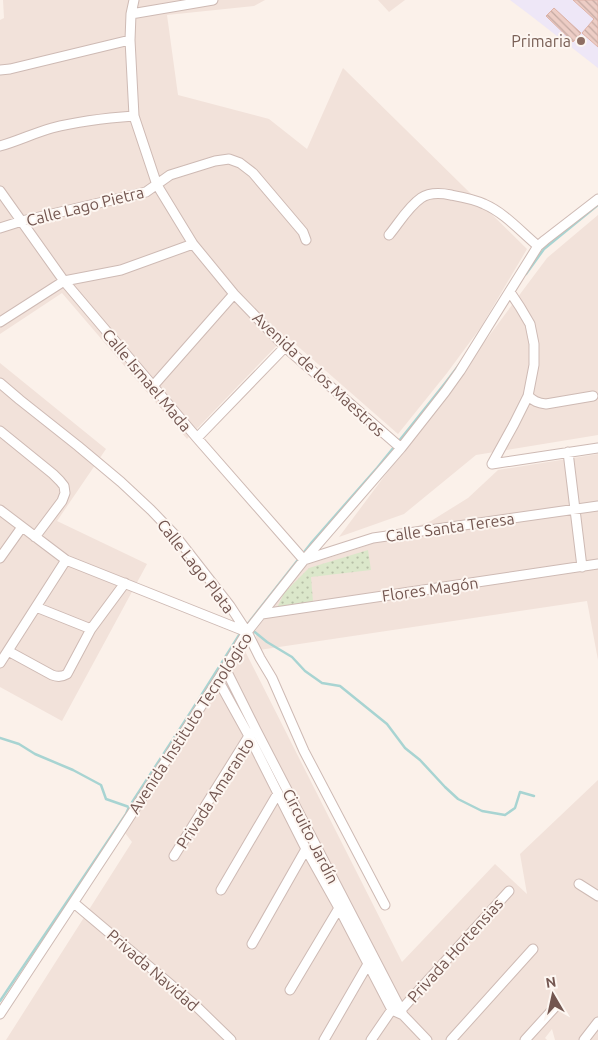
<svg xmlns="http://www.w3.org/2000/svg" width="598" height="1040" font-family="Ubuntu,sans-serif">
	<defs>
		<pattern id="park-dots" width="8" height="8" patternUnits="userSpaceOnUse" patternTransform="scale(1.25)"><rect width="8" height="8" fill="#dbe7ca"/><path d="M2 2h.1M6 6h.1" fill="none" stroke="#b6bea6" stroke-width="1.8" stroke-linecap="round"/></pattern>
		<pattern id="building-back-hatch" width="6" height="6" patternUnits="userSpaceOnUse" patternTransform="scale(1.25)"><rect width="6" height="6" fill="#edcdc5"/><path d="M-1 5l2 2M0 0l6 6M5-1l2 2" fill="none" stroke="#c4a9a2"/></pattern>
	</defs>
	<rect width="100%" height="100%" fill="#fbf1ea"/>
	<path fill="#f2e2da" d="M 3,0 L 265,0 L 254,6 L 167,15 L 178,95 L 269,119 L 307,149 L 343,68 L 527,249 L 481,327 L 447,373 L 398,434 L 286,336 L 187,439 L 62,293 L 0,334 L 0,20 L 4,18 Z
		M 378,0 L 405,0 L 389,12 Z
		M 598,215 L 598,435 L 476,455 L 404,514 L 339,537 L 547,258 Z
		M 0,363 L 106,449 L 57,521 L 147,564 L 62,721 L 0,687 Z
		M 598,454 L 598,660 L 587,601 L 259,650 L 255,631 L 306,565 L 363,547 L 431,521 L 468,498 L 498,470 Z
		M 243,647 L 402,962 L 495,864 L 527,894 L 520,854 L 598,780 L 598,1040 L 555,1040 L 552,1029 L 545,1038 L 547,1040 L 6,1040 L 132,842 L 125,833 Z"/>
	<path fill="#eee7f7" d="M 510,0 L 598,0 L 598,68 L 530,15 Z"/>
	<path fill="url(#park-dots)" d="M 368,550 L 371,570 L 311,577 L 313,602 L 277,608 L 284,593 L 309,568 Z"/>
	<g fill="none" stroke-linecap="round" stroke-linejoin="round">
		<path stroke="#a8d4d2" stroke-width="2.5" d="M 526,274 L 544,249 L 598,205
			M 246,626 L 312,542 L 377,468 L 407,431 L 446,382 L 462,361
			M 251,629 L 267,642 L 292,657 L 305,671 L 322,683 L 340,686 L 387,724 L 405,748 L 420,760 L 445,787 L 458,799 L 482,811 L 505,815 L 515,808 L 520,792 L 534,796
			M 0,738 L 19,744 L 35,754 L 73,770 L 101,785 L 106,799 L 129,807
			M 0,1001 L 126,814 L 129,807 L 192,710 L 241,632"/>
	</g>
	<path fill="url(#building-back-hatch)" stroke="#deb2a7" d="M 573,0 L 598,0 L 598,47 L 582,33 L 594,19 Z
		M 554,8 L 581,33 L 573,42 L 546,16 Z"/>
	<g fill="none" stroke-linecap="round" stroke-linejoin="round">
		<defs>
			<path id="minor" d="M 134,0 L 131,14 L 130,40 L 134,116 L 157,185 L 193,244 L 234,294 L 285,347 L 401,448
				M 131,14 L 213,0
				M 0,70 L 10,69 L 130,40
				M 0,146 C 18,141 34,133 52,128 C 79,121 106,118 134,116
				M 0,191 L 64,281 L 197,438 L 304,560 L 373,538 L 598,506
				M 0,228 L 22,221 L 146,192 L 170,175 L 215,161 L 229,159 L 240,163 L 253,173 L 303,232 L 306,240
				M 389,235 C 399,223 408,207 421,198 C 430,192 441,193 451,195 C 462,197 474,199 484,204 C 505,213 521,232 538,246
				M 0,322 L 64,281 L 121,270 L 193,244
				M 0,383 L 20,400 L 78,446 L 121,482 L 151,510 L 174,534 L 230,606 L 247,632 L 260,658 L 272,678 L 304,751 L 385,905
				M 153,386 L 234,294
				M 528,396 C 534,401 537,403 546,404 L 593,396
				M 0,431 L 53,474 L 60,481 L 64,486 L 65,493 L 62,501 L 35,537
				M 197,438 L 285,347
				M 568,452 L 582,567
				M 492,464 L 514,424 L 528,396 L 534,365 L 534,344 L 530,324 L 520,307 L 510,292
				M 492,464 L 598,448
				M 0,510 L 66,560 L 247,632
				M 0,558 L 22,527
				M 36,607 L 91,629
				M 262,614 L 598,564
				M 8,651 L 52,675 C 57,677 62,677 67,674 L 91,629 L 125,583
				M 0,663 L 66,560
				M 225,668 L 256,730 L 397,1002 L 403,1015
				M 218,680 L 249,736 L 306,849 L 339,908 L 392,1010 L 403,1015 L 427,1040
				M 174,856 L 249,736 L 252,733
				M 579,884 L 598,896
				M 221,890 L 278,793
				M 74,903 L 196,1006 L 231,1040
				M 252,944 L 306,849
				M 290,990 L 339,908
				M 401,1010 L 509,891
				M 0,1014 L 116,838 L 218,680 L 247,632 L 304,560 L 401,448 L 445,392 L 460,371 L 538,246 L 545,240 L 598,199
				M 324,1040 L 368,964
				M 371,1040 L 395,1005
				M 451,1040 L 533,949
				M 525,1040 L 555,1007
				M 584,1040 L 598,1022"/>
		</defs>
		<use href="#minor" stroke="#cebab4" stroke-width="11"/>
		<use href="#minor" stroke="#fff" stroke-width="9"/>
	</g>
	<circle fill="#8d6e63" stroke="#fdf6f1" stroke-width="2" cx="581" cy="41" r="5"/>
	<g text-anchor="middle" stroke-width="4" stroke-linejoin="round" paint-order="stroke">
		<g font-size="16" fill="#785e54" stroke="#fdf6f1" text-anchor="end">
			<text x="571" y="47">Primaria</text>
		</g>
		<g font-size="16" fill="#735650" stroke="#fdf6f1">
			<text transform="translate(85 206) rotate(-14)" y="6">Calle Lago Pietra</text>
			<text transform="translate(319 374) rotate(43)" y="6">Avenida de los Maestros</text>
			<text transform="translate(147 380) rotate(50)" y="6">Calle Ismael Mada</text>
			<text transform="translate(450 527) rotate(-8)" y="6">Calle Santa Teresa</text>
			<text transform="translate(196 566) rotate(52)" y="6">Calle Lago Plata</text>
			<text transform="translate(430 589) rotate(-8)" y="6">Flores Magón</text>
			<text transform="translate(190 723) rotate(-57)" y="6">Avenida Instituto Tecnológico</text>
			<text transform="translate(215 793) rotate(-57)" y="6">Privada Amaranto</text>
			<text transform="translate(311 836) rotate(63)" y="6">Circuito Jardín</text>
			<text transform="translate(455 950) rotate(-48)" y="6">Privada Hortensias</text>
			<text transform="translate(153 970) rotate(41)" y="6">Privada Navidad</text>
		</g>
	</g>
	<g transform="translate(553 995) rotate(351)" stroke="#fdf6f1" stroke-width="4" paint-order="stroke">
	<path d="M0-4L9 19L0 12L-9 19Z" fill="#735650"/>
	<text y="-8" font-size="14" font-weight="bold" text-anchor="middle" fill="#735650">N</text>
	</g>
</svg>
